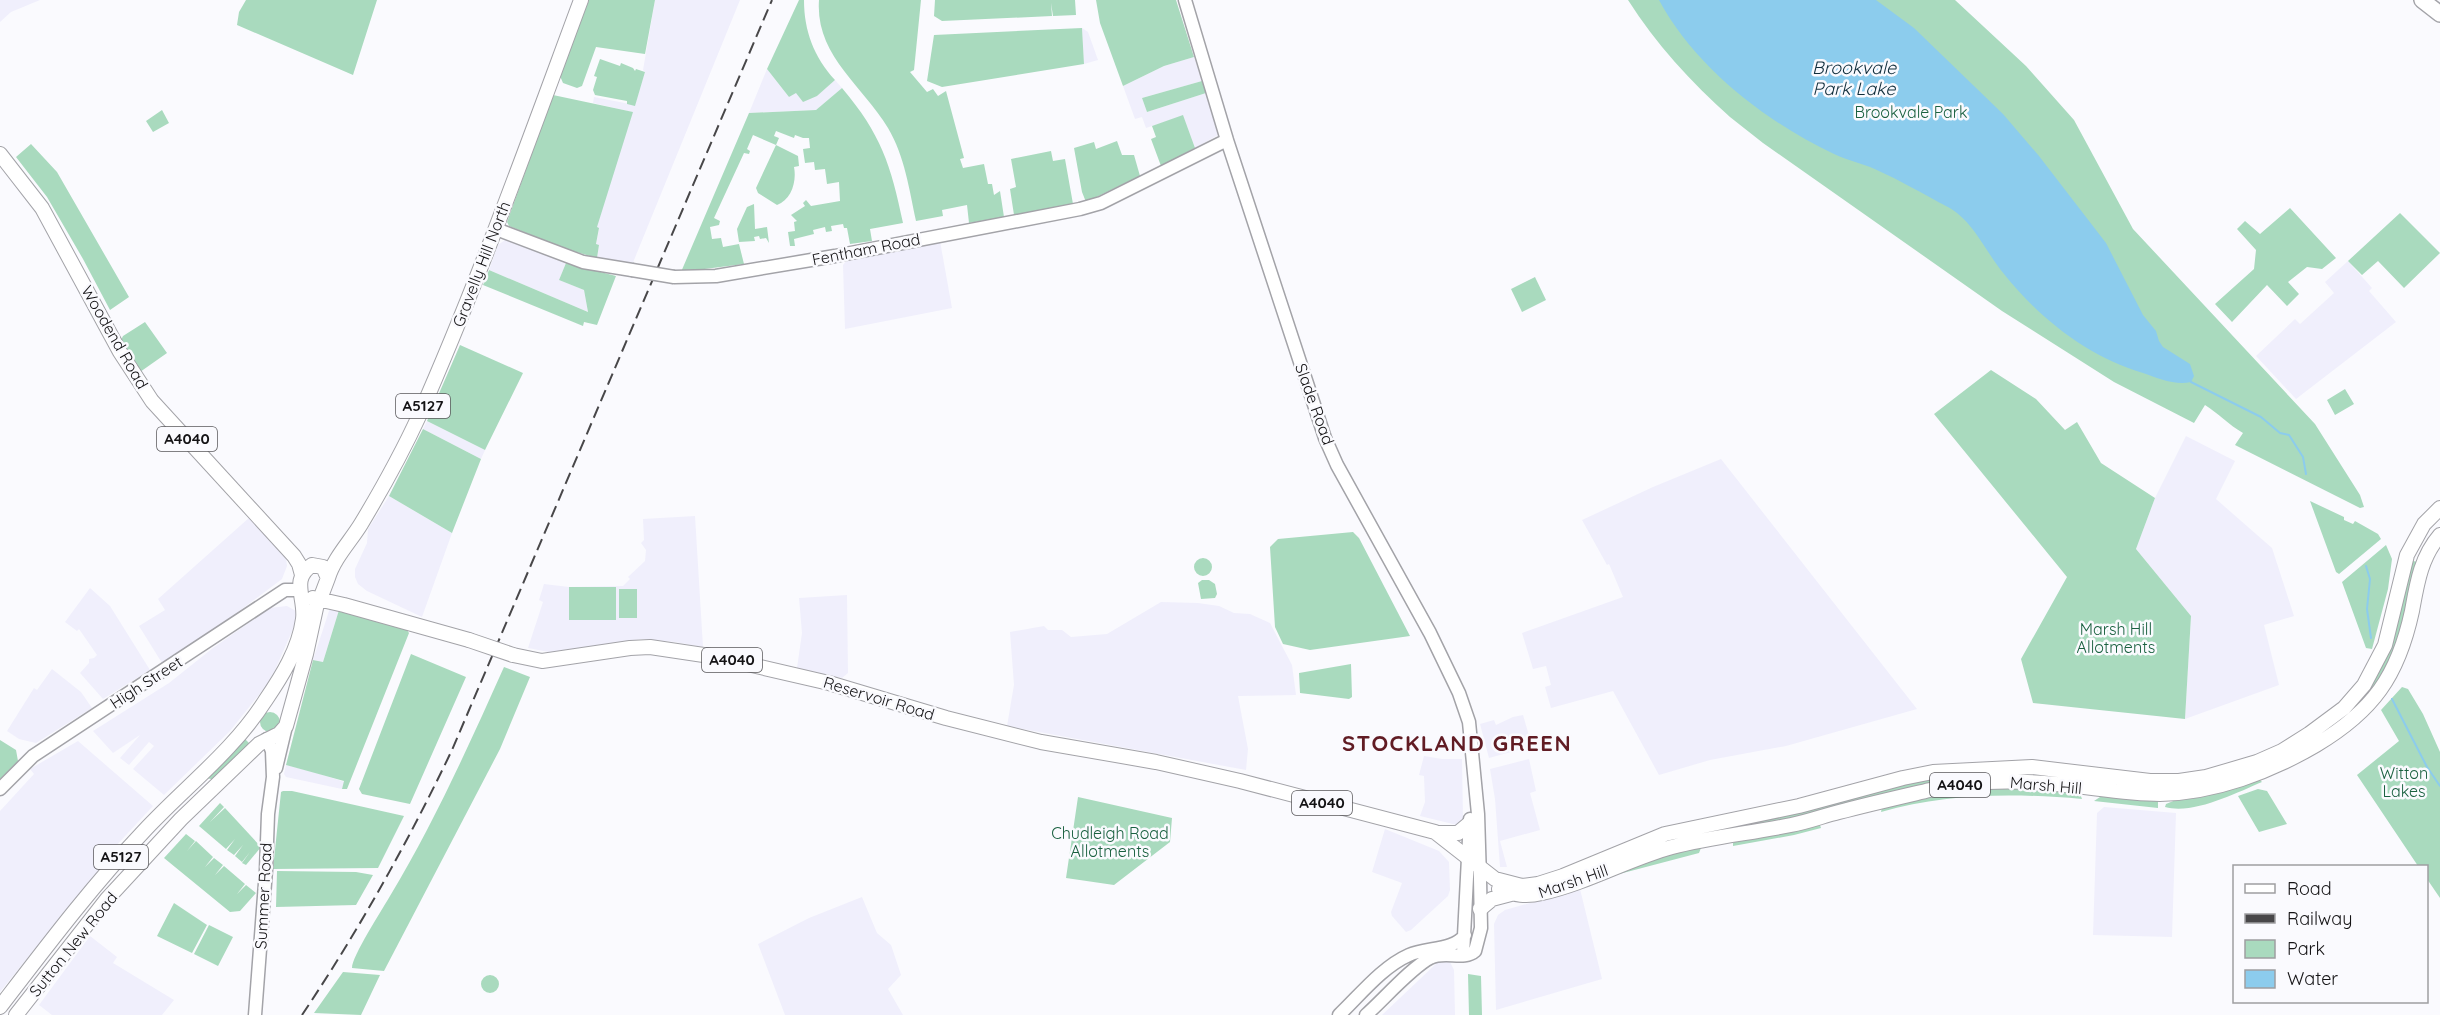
<svg xmlns="http://www.w3.org/2000/svg" width="2440" height="1015" font-family="Quicksand,sans-serif">
	<rect width="100%" height="100%" fill="#fafafe"/>
	<path fill="#f0effc" d="M 0,0 L 40,0 L 11,12 L 0,22 Z
		M 655,0 L 740,0 L 632,265 L 597,258 L 599,245 L 596,245 L 599,229 L 596,228 L 632,112 L 593,103 L 594,97 L 635,105 L 645,72 L 643,70 Z
		M 1082,28 L 1088,32 L 1098,60 L 1084,64 Z
		M 1194,57 L 1202,81 L 1142,98 L 1147,112 L 1206,93 L 1218,135 L 1195,148 L 1183,116 L 1146,128 L 1142,117 L 1135,119 L 1123,86 L 1164,66 Z
		M 767,69 L 789,97 L 796,92 L 817,96 L 835,80 L 842,88 L 816,110 L 749,113 Z
		M 505,240 L 514,240 L 566,263 L 559,280 L 584,290 L 588,312 L 489,270 L 498,245 Z
		M 940,241 L 952,308 L 845,329 L 843,265 L 847,260 Z
		M 2348,261 L 2372,288 L 2369,291 L 2396,322 L 2296,399 L 2256,356 L 2295,319 L 2300,324 L 2334,293 L 2325,282 Z
		M 427,421 L 485,450 L 481,459 L 423,429 Z
		M 2186,436 L 2235,461 L 2216,499 L 2272,548 L 2294,616 L 2264,625 L 2279,685 L 2185,719 L 2191,616 L 2136,549 L 2155,498 Z
		M 1721,459 L 1917,709 L 1786,746 L 1710,760 L 1659,775 L 1613,691 L 1551,708 L 1545,687 L 1551,685 L 1546,666 L 1533,669 L 1522,633 L 1623,597 L 1609,564 L 1607,565 L 1582,520 L 1653,487 Z
		M 389,496 L 452,533 L 422,617 L 367,591 L 358,584 L 355,577 L 355,569 L 367,543 L 368,529 Z
		M 695,516 L 703,647 L 675,642 L 641,639 L 554,653 L 528,648 L 543,602 L 539,600 L 544,584 L 569,587 L 623,586 L 630,579 L 628,577 L 645,561 L 646,550 L 641,543 L 644,540 L 643,519 Z
		M 250,517 L 286,558 L 287,566 L 282,579 L 230,618 L 162,663 L 139,626 L 165,610 L 158,599 Z
		M 90,588 L 110,606 L 150,670 L 103,699 L 80,673 L 89,663 L 89,659 L 94,658 L 97,655 L 79,629 L 77,631 L 65,622 Z
		M 847,595 L 848,673 L 842,678 L 797,668 L 802,633 L 799,598 Z
		M 1161,602 L 1198,603 L 1219,606 L 1234,613 L 1250,614 L 1270,623 L 1292,665 L 1296,695 L 1238,696 L 1248,749 L 1246,770 L 1007,726 L 1014,685 L 1010,632 L 1044,626 L 1048,630 L 1062,630 L 1071,637 L 1107,634 Z
		M 287,606 L 296,611 L 297,620 L 275,670 L 266,686 L 230,731 L 164,795 L 133,769 L 154,746 L 149,742 L 129,765 L 120,758 L 140,735 L 113,753 L 93,731 L 169,683 L 213,648 L 270,608 Z
		M 330,608 L 339,610 L 323,662 L 313,660 Z
		M 52,669 L 81,692 L 92,708 L 36,743 L 19,739 L 7,731 L 34,688 L 37,690 Z
		M 1523,715 L 1532,746 L 1489,758 L 1480,724 L 1494,720 L 1496,725 L 1513,717 Z
		M 78,741 L 153,806 L 114,848 L 97,872 L 0,992 L 0,811 L 34,774 L 30,769 Z
		M 1424,756 L 1442,759 L 1462,759 L 1463,819 L 1457,825 L 1420,816 L 1425,802 L 1424,776 L 1419,775 Z
		M 1529,759 L 1536,791 L 1530,793 L 1540,830 L 1500,841 L 1507,867 L 1500,867 L 1495,799 L 1490,769 Z
		M 286,765 L 313,772 L 345,782 L 342,789 L 286,777 L 284,774 Z
		M 2104,807 L 2176,813 L 2172,937 L 2093,935 L 2097,813 Z
		M 1385,829 L 1439,851 L 1449,862 L 1450,890 L 1448,896 L 1411,930 L 1406,932 L 1392,916 L 1391,912 L 1402,883 L 1372,872 Z
		M 1580,889 L 1602,979 L 1496,1010 L 1494,924 L 1498,915 L 1505,910 Z
		M 862,897 L 877,933 L 891,945 L 901,975 L 888,989 L 903,1015 L 785,1015 L 758,944 L 809,918 Z
		M 90,936 L 117,957 L 113,963 L 174,1000 L 162,1015 L 52,1015 L 39,1005 Z
		M 1439,961 L 1450,962 L 1454,970 L 1455,1015 L 1382,1015 Z"/>
	<path fill="#a9dabe" d="M 246,0 L 377,0 L 353,75 L 237,25 L 239,12 Z
		M 589,0 L 655,0 L 645,54 L 596,47 L 582,86 L 577,88 L 563,83 L 560,76 Z
		M 799,0 L 804,0 C 804,31 814,57 835,80 L 817,96 L 803,102 L 796,93 L 789,97 L 767,69 Z
		M 819,0 L 921,0 L 914,70 L 910,72 L 927,92 L 933,89 L 938,96 L 946,91 L 964,158 L 960,159 L 963,168 L 984,164 L 988,184 L 992,184 L 994,195 L 1000,191 L 1004,217 L 969,223 L 967,205 L 942,210 L 943,216 L 916,221 C 909,189 905,157 888,128 C 862,85 815,55 819,0 Z
		M 935,0 L 1075,0 L 1076,15 L 1053,16 L 1051,3 L 1052,16 L 942,21 L 934,16 Z
		M 1096,0 L 1176,0 L 1194,57 L 1164,66 L 1123,86 L 1100,23 Z
		M 1628,0 L 1955,0 L 2026,66 L 2074,120 L 2133,229 L 2315,424 L 2360,495 L 2364,507 L 2360,508 L 2235,445 L 2243,433 C 2229,425 2218,413 2205,405 L 2194,423 L 2114,382 L 2002,311 L 1763,143 L 1730,117 C 1691,82 1656,44 1628,0 Z
		M 1082,28 L 1084,64 L 942,87 L 927,81 L 934,35 Z
		M 600,59 L 620,66 L 621,63 L 633,68 L 635,71 L 636,69 L 645,72 L 635,106 L 627,104 L 627,101 L 595,95 L 593,90 L 597,77 L 594,76 Z
		M 1202,81 L 1206,93 L 1147,112 L 1142,98 Z
		M 842,88 C 881,134 891,165 903,223 L 870,229 L 872,241 L 850,244 L 847,228 L 844,228 L 843,224 L 831,226 L 832,231 L 826,232 L 825,227 L 813,230 L 814,234 L 794,239 L 795,246 L 790,246 L 788,232 L 795,231 L 794,222 L 797,221 L 791,215 L 805,206 L 803,203 L 806,200 L 811,206 L 840,201 L 839,182 L 827,184 L 825,169 L 815,170 L 814,162 L 805,163 L 803,149 L 810,148 L 809,138 L 803,138 L 795,135 L 794,138 L 776,131 L 774,136 L 779,138 L 776,145 L 798,156 L 799,166 L 794,167 C 797,182 791,200 777,205 L 758,193 L 756,188 L 776,145 L 753,135 L 747,149 L 750,151 L 749,154 L 744,153 L 714,218 L 720,221 L 719,225 L 710,227 L 712,239 L 721,238 L 723,247 L 739,244 L 744,264 L 681,272 L 749,113 L 816,110 Z
		M 553,95 L 633,112 L 597,227 L 599,228 L 596,244 L 599,245 L 597,258 L 566,249 L 509,226 L 507,222 Z
		M 162,110 L 169,123 L 153,132 L 146,121 Z
		M 1183,115 L 1195,148 L 1161,166 L 1151,139 L 1156,137 L 1152,126 Z
		M 1117,141 L 1122,155 L 1134,155 L 1140,176 L 1086,202 L 1082,192 L 1074,148 L 1094,142 L 1096,149 Z
		M 31,144 L 57,172 L 129,297 L 110,310 L 83,259 L 47,197 L 16,157 Z
		M 1051,151 L 1053,161 L 1065,159 L 1073,204 L 1014,215 L 1010,189 L 1016,187 L 1011,159 Z
		M 754,204 L 755,229 L 767,227 L 769,243 L 766,238 L 760,239 L 759,236 L 754,237 L 755,241 L 739,242 L 737,229 L 747,207 Z
		M 2290,208 L 2336,258 L 2322,269 L 2307,267 L 2288,282 L 2299,294 L 2287,306 L 2267,285 L 2232,322 L 2215,304 L 2254,269 L 2256,250 L 2237,229 L 2245,221 L 2260,234 Z
		M 2400,213 L 2440,253 L 2404,288 L 2378,261 L 2362,275 L 2348,261 Z
		M 566,263 L 616,276 L 597,325 L 584,322 L 583,326 L 483,285 L 489,270 L 588,312 L 584,290 L 559,280 Z
		M 1535,277 L 1546,300 L 1522,312 L 1511,289 Z
		M 145,322 L 167,353 L 140,372 L 120,342 L 123,336 Z
		M 460,345 L 523,373 L 485,450 L 427,421 Z
		M 1991,370 L 2036,399 L 2065,430 L 2077,422 L 2101,463 L 2155,498 L 2136,549 L 2191,616 L 2185,719 L 2033,703 L 2021,659 L 2067,577 L 1934,414 Z
		M 2345,389 L 2354,404 L 2335,415 L 2327,400 Z
		M 423,429 L 481,459 L 452,533 L 389,496 Z
		M 2310,501 L 2344,517 L 2344,520 L 2353,524 L 2355,521 L 2378,534 L 2381,539 L 2339,574 L 2336,572 Z
		M 1353,532 L 1359,538 L 1410,636 L 1310,650 L 1283,644 L 1275,627 L 1270,547 L 1278,539 Z
		M 2386,545 L 2392,559 L 2388,589 L 2372,649 L 2366,648 L 2342,582 Z
		M1194 567a9 9 0 1 1 18 0a9 9 0 1 1-18 0Z
		M 2408,560 L 2418,562 L 2392,660 L 2365,700 L 2362,698 L 2352,706 L 2371,680 Z
		M 1202,580 L 1209,580 L 1215,584 L 1217,594 L 1215,598 L 1201,599 L 1198,583 Z
		M 569,587 L 616,587 L 616,620 L 569,620 Z
		M 619,589 L 637,589 L 637,618 L 619,618 Z
		M 339,610 L 407,630 L 409,633 L 347,789 L 342,789 L 344,781 L 286,765 L 313,660 L 323,662 Z
		M 411,654 L 466,677 L 410,804 L 362,794 L 359,789 Z
		M 1351,664 L 1352,697 L 1349,699 L 1300,693 L 1299,673 Z
		M 504,667 L 530,677 L 500,749 L 384,971 L 352,968 C 352,956 382,910 390,896 C 434,823 469,745 504,667 Z
		M 2402,687 L 2408,689 L 2423,714 L 2440,752 L 2440,898 L 2427,879 L 2426,866 L 2418,866 L 2357,775 L 2399,741 L 2381,710 Z
		M260 722a10 10 0 1 1 20 0a10 10 0 1 1-20 0Z
		M 244,738 L 252,746 L 216,780 L 206,778 Z
		M 0,740 L 16,750 L 18,761 L 0,779 Z
		M 2043,772 L 2080,778 L 2080,781 L 2017,778 L 1734,829 L 1732,826 L 1924,777 Z
		M 2259,779 L 2262,782 C 2236,793 2193,815 2165,807 L 2166,804 L 2188,795 Z
		M 2009,787 L 2079,791 L 2082,799 C 2013,793 1947,793 1881,812 L 1882,807 L 1889,804 L 1968,789 Z
		M 2258,789 L 2267,791 L 2287,824 L 2259,832 L 2238,796 Z
		M 283,791 L 292,791 L 404,816 L 378,868 L 273,869 L 281,792 Z
		M 2103,795 L 2158,800 L 2158,808 L 2094,801 Z
		M 1078,797 L 1172,818 L 1170,842 L 1114,885 L 1066,878 Z
		M 220,803 L 224,807 L 210,822 L 225,808 L 261,847 L 246,865 L 242,863 L 250,852 L 242,862 L 235,856 L 243,845 L 234,855 L 227,850 L 235,839 L 226,849 L 199,826 Z
		M 1814,825 L 1820,825 L 1821,828 L 1794,835 L 1733,846 L 1733,843 L 1737,840 Z
		M 186,834 L 195,841 L 187,851 L 196,841 L 213,857 L 205,867 L 214,858 L 223,865 L 215,875 L 224,866 L 245,884 L 237,894 L 246,885 L 256,893 L 240,911 L 230,912 L 164,858 Z
		M 1698,846 L 1701,848 L 1699,853 L 1585,883 L 1633,863 Z
		M 277,871 L 356,872 L 373,875 L 356,905 L 276,907 Z
		M 174,903 L 207,925 L 192,953 L 157,936 Z
		M 209,925 L 233,937 L 218,966 L 194,954 Z
		M 343,972 L 380,975 L 361,1015 L 314,1013 Z
		M 1468,974 L 1481,976 L 1482,1015 L 1469,1015 Z
		M481 984a9 9 0 1 1 18 0a9 9 0 1 1-18 0Z"/>
	<path fill="#8ccced" d="M 1659,0 L 1876,0 L 1914,28 L 2003,114 L 2039,156 L 2106,243 L 2143,315 L 2156,331 L 2159,341 L 2163,347 L 2190,364 L 2194,376 L 2191,382 C 2176,386 2157,378 2143,373 C 2088,357 2039,318 2004,274 C 1988,255 1977,229 1957,213 C 1950,207 1941,204 1933,199 C 1916,190 1899,180 1881,172 C 1866,164 1849,161 1834,154 C 1766,122 1695,67 1659,0 Z"/>
	<g fill="none" stroke-linecap="round" stroke-linejoin="round">
		<path stroke="#8ccced" stroke-width="2" d="M 2191,382 L 2261,417 L 2280,433 L 2289,435 L 2303,457 L 2306,474
			M 2366,566 L 2370,579 L 2367,609 L 2371,638
			M 2392,699 L 2427,767 L 2440,786"/>
		<defs>
			<path id="secondary" d="M 1185,0 L 1227,140 L 1325,438 L 1337,465 L 1430,633 L 1459,693 L 1469,722 L 1478,814 L 1480,879 L 1481,928 L 1475,951 C 1464,961 1444,950 1430,958 C 1412,967 1383,1000 1366,1015
				M 496,229 L 583,262 L 632,270
				M 674,277 L 716,276 L 835,256 L 1080,209 L 1101,203 L 1227,140
				M 276,768 L 286,726
				M 0,789 L 33,756 L 285,590 L 299,590
				M 1463,955 L 1470,819
				M 255,1015 L 266,870 L 268,814 L 273,777 L 272,751 L 267,739
				M 1339,1015 C 1360,995 1382,967 1409,955 C 1426,947 1453,951 1465,935"/>
			<path id="primary" d="M 0,154 L 42,208 L 120,352 L 152,401 L 294,556 L 299,564 L 302,575
				M 328,578 C 334,558 350,542 361,524 C 382,489 402,453 419,416 C 479,280 529,140 581,0
				M 313,598 L 344,605 L 469,640
				M 513,655 L 542,661 L 630,648 L 650,647 L 717,657 L 829,683 L 946,718 L 1041,742 L 1156,762 L 1240,781 L 1435,832 L 1495,879 L 1522,886 L 1538,884 L 1563,876 L 1665,834 L 1799,806 L 1903,778 L 1933,772 L 2032,767 L 2150,781 L 2179,781 L 2206,777 L 2257,762 L 2282,751 L 2309,734 L 2344,708 L 2364,685 L 2385,645 L 2407,555 L 2424,524 L 2440,508
				M 1439,833 L 1458,833 L 1470,823
				M 1499,889 C 1515,895 1526,897 1542,893 C 1587,883 1628,859 1672,847 C 1711,837 1752,833 1791,825 C 1807,822 1823,816 1839,812 C 1869,804 1900,797 1930,790 C 1971,780 2015,780 2056,784 C 2091,787 2125,794 2160,794 C 2214,793 2270,772 2316,745 C 2373,711 2398,676 2412,611 C 2417,583 2421,557 2440,535
				M 1480,909 L 1492,899 L 1511,894
				M 0,1007 C 46,947 92,886 144,831 C 185,787 233,751 265,701 C 282,676 299,649 303,619 C 306,599 290,579 312,565 L 323,567 L 328,578 L 320,599
				M 16,1015 L 107,899 L 181,819 L 259,744 L 279,734 L 286,726 L 306,654 L 318,599"/>
			<path id="highway" d="M 2422,0 L 2440,14"/>
		</defs>
		<use href="#secondary" stroke="#a3a3a8" stroke-width="15"/>
		<use href="#primary" stroke="#a3a3a8" stroke-width="16"/>
		<use href="#highway" stroke="#a3a3a8" stroke-width="18"/>
		<use href="#secondary" stroke="#fff" stroke-width="12"/>
		<use href="#primary" stroke="#fff" stroke-width="14"/>
		<use href="#highway" stroke="#fff" stroke-width="15"/>
		<path stroke="#484749" stroke-width="2" stroke-dasharray="12 6" stroke-linecap="butt" d="M 302,1015 C 359,930 408,842 452,750 L 772,0"/>
		<defs>
			<path id="secondary-bridge" d="M 632,270 L 674,277"/>
			<path id="primary-bridge" d="M 469,640 L 513,655"/>
		</defs>
		<use href="#secondary-bridge" stroke="#a3a3a8" stroke-width="15" stroke-linecap="butt"/>
		<use href="#primary-bridge" stroke="#a3a3a8" stroke-width="16" stroke-linecap="butt"/>
		<use href="#secondary-bridge" stroke="#fff" stroke-width="12"/>
		<use href="#primary-bridge" stroke="#fff" stroke-width="14"/>
	</g>
	<g text-anchor="middle" stroke-width="5" stroke-linejoin="round" paint-order="stroke">
		<g fill="#fafafe" stroke="#59585b" stroke-width="1.5">
			<rect x="396" y="394" width="54" height="24" rx="4.5"/>
			<rect x="157" y="427" width="60" height="24" rx="4.5"/>
			<rect x="702" y="648" width="60" height="24" rx="4.5"/>
			<rect x="1930" y="773" width="60" height="24" rx="4.5"/>
			<rect x="1292" y="791" width="60" height="24" rx="4.5"/>
			<rect x="94" y="845" width="54" height="24" rx="4.5"/>
		</g>
		<g font-size="15" font-weight="bold" fill="#141315">
			<text x="423" y="411">A5127</text>
			<text x="187" y="444">A4040</text>
			<text x="732" y="665">A4040</text>
			<text x="1960" y="790">A4040</text>
			<text x="1322" y="808">A4040</text>
			<text x="121" y="862">A5127</text>
		</g>
		<g font-size="16" fill="#1a6140" stroke="#fafafe">
			<text x="1911" y="118">Brookvale Park</text>
			<text x="2116" y="635">Marsh Hill<tspan x="2116" dy="18">Allotments</tspan></text>
			<text x="2404" y="779">Witton<tspan x="2404" dy="18">Lakes</tspan></text>
			<text x="1110" y="839">Chudleigh Road<tspan x="1110" dy="18">Allotments</tspan></text>
		</g>
		<g font-size="16" fill="#141315" stroke="#fafafe">
			<text transform="translate(866 249) rotate(-11)" y="6">Fentham Road</text>
			<text transform="translate(481 264) rotate(-69)" y="6">Gravelly Hill North</text>
			<text transform="translate(115 337) rotate(60)" y="6">Woodend Road</text>
			<text transform="translate(1315 404) rotate(70)" y="6">Slade Road</text>
			<text transform="translate(146 682) rotate(-33)" y="6">High Street</text>
			<text transform="translate(879 698) rotate(17)" y="6">Reservoir Road</text>
			<text transform="translate(2046 785) rotate(5)" y="6">Marsh Hill</text>
			<text transform="translate(1573 881) rotate(-19)" y="6">Marsh Hill</text>
			<text transform="translate(263 896) rotate(-87)" y="6">Summer Road</text>
			<text transform="translate(73 944) rotate(-51)" y="6">Sutton New Road</text>
		</g>
		<g font-size="18" font-style="italic" fill="#0f2d3b" stroke="#fafafe">
			<text x="1854" y="74">Brookvale<tspan x="1854" dy="21">Park Lake</tspan></text>
		</g>
		<g font-size="22" font-weight="bold" letter-spacing="1.5" fill="#611c24" stroke="#fafafe">
			<text x="1457" y="751">STOCKLAND GREEN</text>
		</g>
	</g>
	<rect x="2233" y="865" width="195" height="138" fill="#fafafe" stroke="#9e9ea1" stroke-width="1.5"/>
	<rect x="2245" y="884" width="30" height="9" fill="#ffffff" stroke="#9e9ea1" stroke-width="1.5"/>
	<text x="2287" y="895" font-size="18" fill="#141315">Road</text>
	<rect x="2245" y="914" width="30" height="9" fill="#484749" stroke="#9e9ea1" stroke-width="1.5"/>
	<text x="2287" y="925" font-size="18" fill="#141315">Railway</text>
	<rect x="2245" y="940" width="30" height="18" fill="#a9dabe" stroke="#9e9ea1" stroke-width="1.5"/>
	<text x="2287" y="955" font-size="18" fill="#141315">Park</text>
	<rect x="2245" y="970" width="30" height="18" fill="#8ccced" stroke="#9e9ea1" stroke-width="1.5"/>
	<text x="2287" y="985" font-size="18" fill="#141315">Water</text>
</svg>
